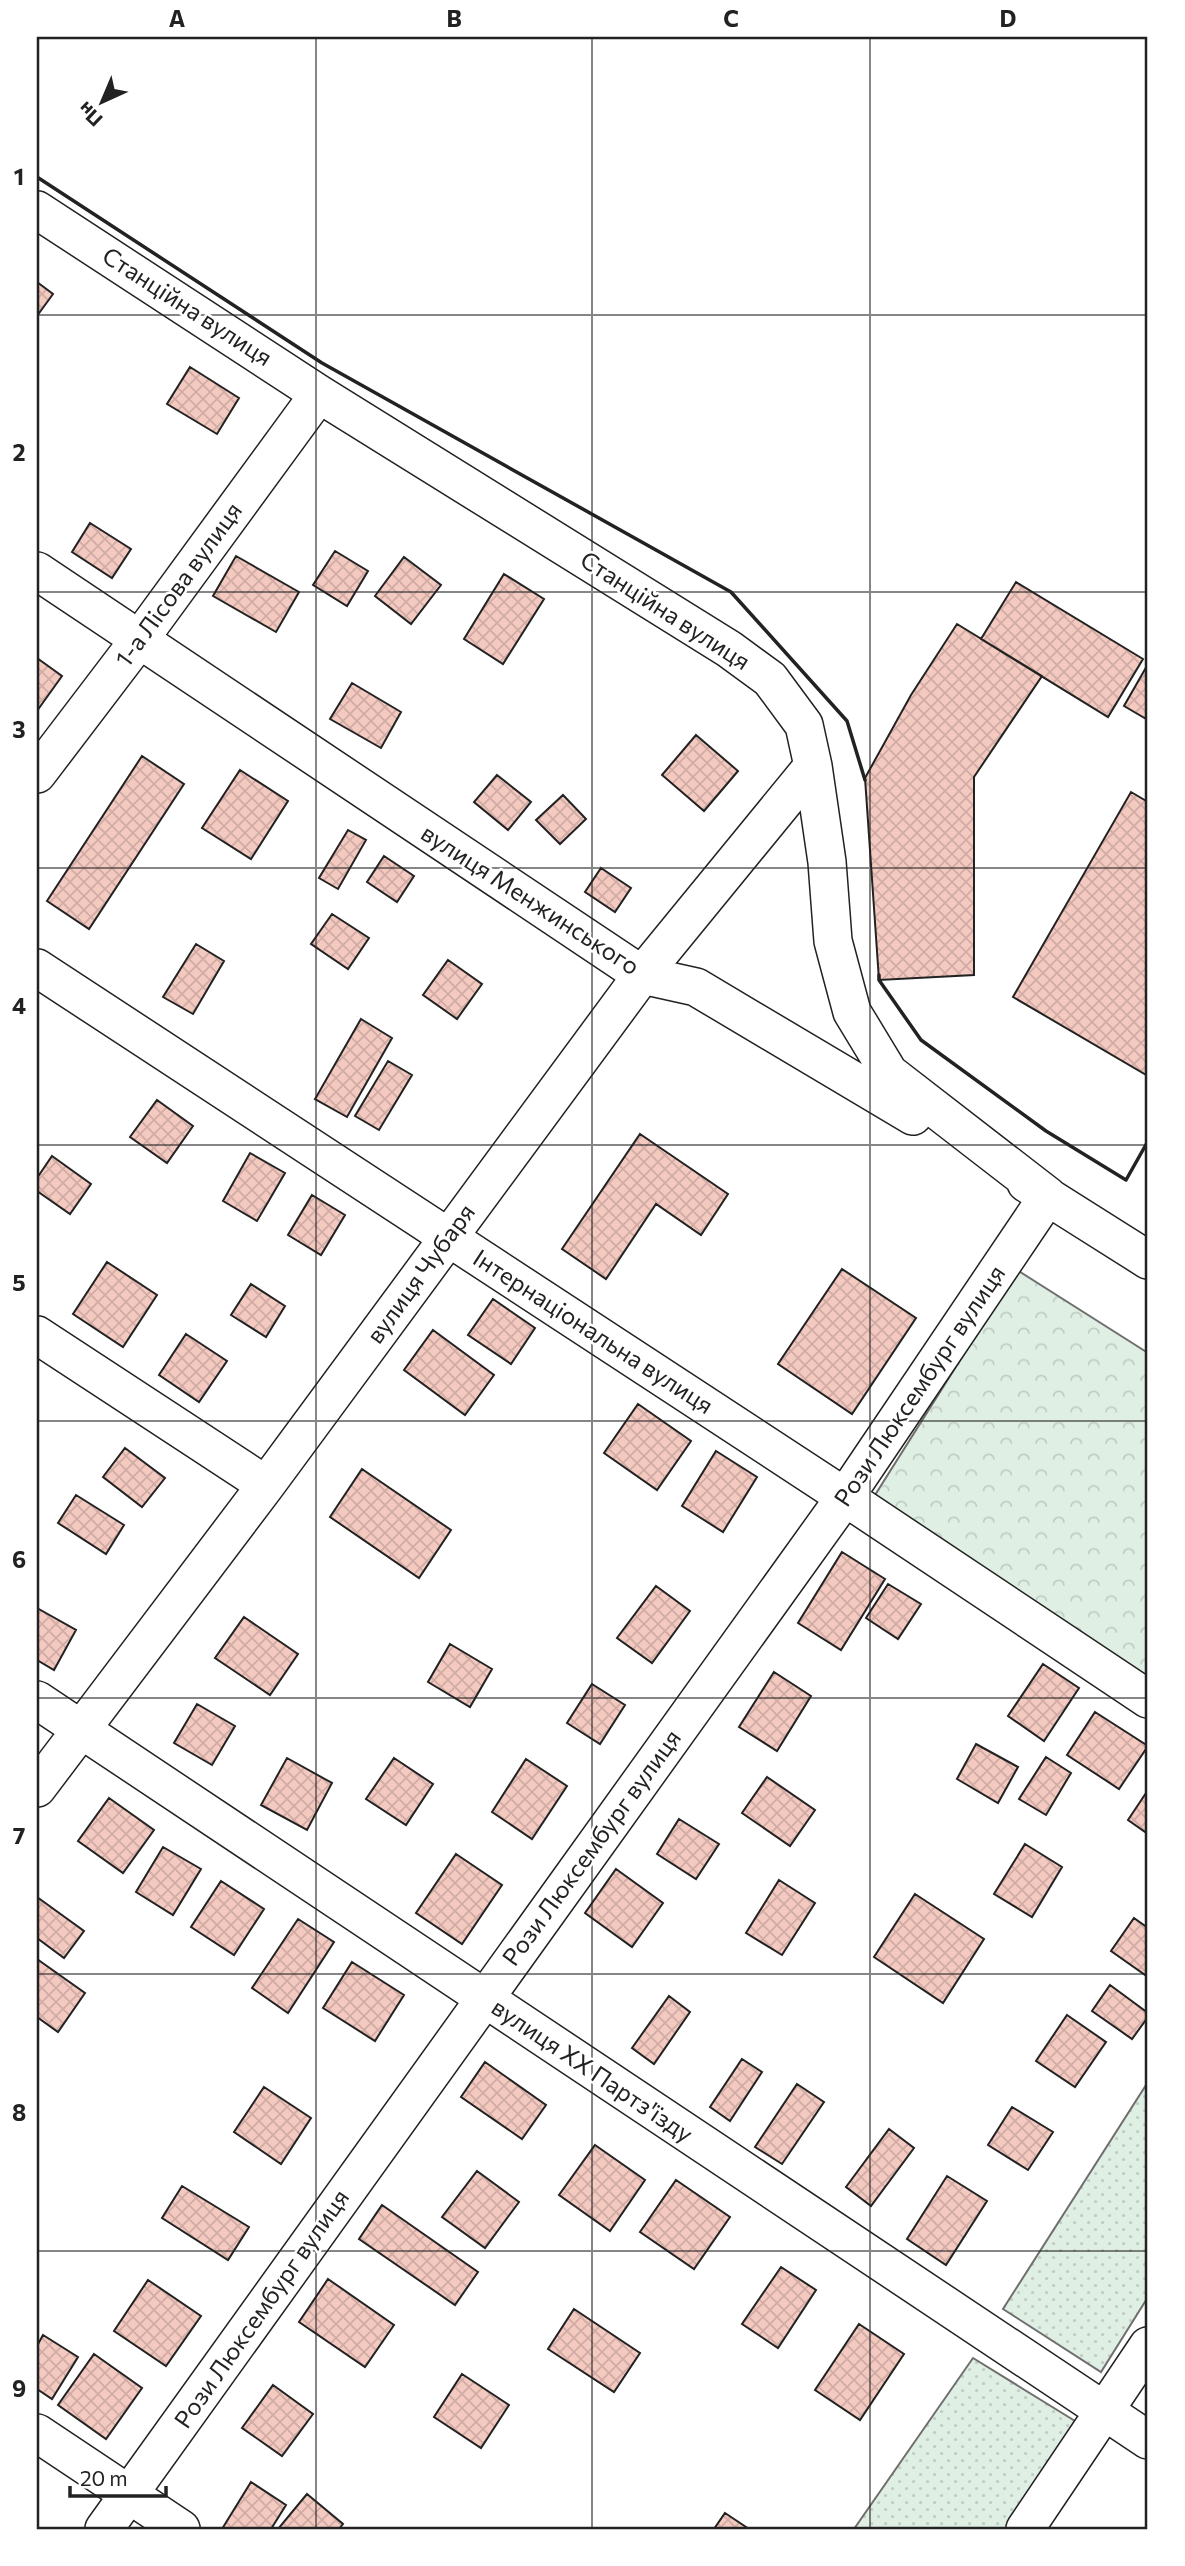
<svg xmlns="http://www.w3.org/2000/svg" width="1185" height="2566" font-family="Commissioner,sans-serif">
	<defs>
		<pattern id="grass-dots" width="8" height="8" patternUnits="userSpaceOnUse" patternTransform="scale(1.75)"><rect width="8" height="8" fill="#e0efe3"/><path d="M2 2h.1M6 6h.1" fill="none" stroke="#c0cdc2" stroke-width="1.8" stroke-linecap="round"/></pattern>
		<pattern id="forest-crowns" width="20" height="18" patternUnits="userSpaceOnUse" patternTransform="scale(1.75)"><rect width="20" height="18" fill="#e0efe3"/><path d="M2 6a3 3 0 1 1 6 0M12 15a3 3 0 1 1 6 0" fill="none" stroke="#c0cdc2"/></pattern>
		<pattern id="building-cross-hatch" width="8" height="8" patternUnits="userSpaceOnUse" patternTransform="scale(1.75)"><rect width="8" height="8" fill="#f3c9c0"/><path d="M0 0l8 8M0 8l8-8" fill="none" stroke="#d0aca5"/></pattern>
	</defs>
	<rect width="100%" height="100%" fill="#fff"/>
	<path fill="url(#grass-dots)" stroke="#6f6f6f" stroke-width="2" d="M 1148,2082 L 1148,2297 L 1101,2372 L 1003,2309 Z
		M 973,2358 L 1075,2421 L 1006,2529 L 854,2529 Z"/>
	<path fill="url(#forest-crowns)" stroke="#6f6f6f" stroke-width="2" d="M 1017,1270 L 1148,1353 L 1148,1680 L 870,1503 Z"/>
	<path fill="url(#building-cross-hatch)" stroke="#222" stroke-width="2" d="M 37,282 L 53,294 L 37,316 Z
		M 190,367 L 239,398 L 217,434 L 167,404 Z
		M 90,523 L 131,549 L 112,578 L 72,552 Z
		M 335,551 L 368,571 L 347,606 L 313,585 Z
		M 236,556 L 299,592 L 276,632 L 213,596 Z
		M 404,557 L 441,585 L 411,624 L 375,596 Z
		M 504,574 L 544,599 L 503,664 L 464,639 Z
		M 1016,582 L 1143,659 L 1108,717 L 981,639 Z
		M 957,624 L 1042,676 L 974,777 L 974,975 L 879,980 L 865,778 L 911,695 Z
		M 37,658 L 62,676 L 37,711 Z
		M 1148,664 L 1148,720 L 1124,706 Z
		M 352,683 L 401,712 L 381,748 L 330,719 Z
		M 696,735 L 738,771 L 704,811 L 662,775 Z
		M 142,756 L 184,784 L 89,929 L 47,901 Z
		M 240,770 L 288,801 L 251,859 L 202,828 Z
		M 497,775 L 531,802 L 508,830 L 474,802 Z
		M 1131,792 L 1148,802 L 1148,1076 L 1013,997 Z
		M 563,795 L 586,819 L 560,844 L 536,820 Z
		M 348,830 L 366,840 L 338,889 L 319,878 Z
		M 384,856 L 414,876 L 397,902 L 367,882 Z
		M 601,868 L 631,888 L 615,912 L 585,892 Z
		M 332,914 L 369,938 L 348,969 L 311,944 Z
		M 196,944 L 224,961 L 193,1014 L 163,997 Z
		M 448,960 L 482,984 L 457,1019 L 423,995 Z
		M 361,1019 L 392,1038 L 347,1117 L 315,1099 Z
		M 388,1061 L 412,1075 L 379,1130 L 355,1116 Z
		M 157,1100 L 193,1126 L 167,1163 L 130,1137 Z
		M 640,1134 L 728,1194 L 701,1235 L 656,1204 L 606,1279 L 562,1249 Z
		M 250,1153 L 285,1173 L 257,1221 L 223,1201 Z
		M 52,1156 L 91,1184 L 70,1214 L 37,1191 L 37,1178 Z
		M 312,1195 L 345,1215 L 321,1255 L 288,1235 Z
		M 107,1262 L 157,1295 L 123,1347 L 73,1314 Z
		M 842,1269 L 916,1318 L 852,1414 L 778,1364 Z
		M 251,1284 L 285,1306 L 266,1337 L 231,1315 Z
		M 493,1299 L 535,1328 L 511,1364 L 468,1335 Z
		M 433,1330 L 494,1375 L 465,1415 L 404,1370 Z
		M 186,1334 L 227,1361 L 199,1402 L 159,1375 Z
		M 638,1404 L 691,1441 L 657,1490 L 604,1453 Z
		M 125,1448 L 165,1478 L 142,1507 L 103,1477 Z
		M 716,1451 L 757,1477 L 723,1532 L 682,1506 Z
		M 362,1469 L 451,1530 L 419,1578 L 330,1517 Z
		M 76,1495 L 124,1525 L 106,1554 L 58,1523 Z
		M 842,1552 L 885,1579 L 841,1650 L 798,1623 Z
		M 888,1584 L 921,1604 L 898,1639 L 866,1618 Z
		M 656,1586 L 690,1611 L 652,1663 L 617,1638 Z
		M 37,1608 L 76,1630 L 54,1670 L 37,1660 Z
		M 244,1617 L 298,1654 L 270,1695 L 215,1658 Z
		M 450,1644 L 492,1669 L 470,1707 L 428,1682 Z
		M 1043,1664 L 1079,1688 L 1044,1741 L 1008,1716 Z
		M 774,1672 L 811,1696 L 777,1751 L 739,1727 Z
		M 592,1684 L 625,1705 L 600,1744 L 567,1723 Z
		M 197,1704 L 235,1726 L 212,1765 L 174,1743 Z
		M 1095,1712 L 1148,1746 L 1119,1789 L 1067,1755 Z
		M 976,1744 L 1018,1767 L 998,1803 L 957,1779 Z
		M 1046,1757 L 1071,1773 L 1046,1815 L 1019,1799 Z
		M 287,1758 L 332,1783 L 307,1830 L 261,1805 Z
		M 394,1758 L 433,1784 L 406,1825 L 366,1799 Z
		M 526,1759 L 567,1786 L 532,1839 L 492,1812 Z
		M 767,1777 L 815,1810 L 790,1846 L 742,1813 Z
		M 1148,1790 L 1148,1834 L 1128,1820 Z
		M 109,1798 L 154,1830 L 123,1873 L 78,1841 Z
		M 679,1819 L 719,1844 L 696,1879 L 657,1854 Z
		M 1025,1844 L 1062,1867 L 1032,1917 L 994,1894 Z
		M 163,1847 L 201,1869 L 173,1915 L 136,1892 Z
		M 456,1854 L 502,1885 L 462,1944 L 416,1913 Z
		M 616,1869 L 663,1903 L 632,1947 L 585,1913 Z
		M 779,1880 L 815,1903 L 782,1955 L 746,1933 Z
		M 221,1881 L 264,1909 L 234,1955 L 191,1927 Z
		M 915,1894 L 984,1939 L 943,2003 L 874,1957 Z
		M 37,1897 L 84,1931 L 64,1958 L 37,1938 Z
		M 1134,1918 L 1148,1928 L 1148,1977 L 1111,1951 Z
		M 298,1919 L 334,1942 L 288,2013 L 252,1988 Z
		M 37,1959 L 85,1993 L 58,2032 L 37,2017 Z
		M 352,1962 L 404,1995 L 375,2041 L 323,2008 Z
		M 1110,1985 L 1148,2013 L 1148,2017 L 1132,2039 L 1092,2011 Z
		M 669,1996 L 690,2012 L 654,2064 L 632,2048 Z
		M 1067,2015 L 1106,2042 L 1075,2087 L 1036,2061 Z
		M 742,2059 L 762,2072 L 730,2121 L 710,2107 Z
		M 485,2062 L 546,2105 L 522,2139 L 461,2097 Z
		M 797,2084 L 824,2102 L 782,2164 L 755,2147 Z
		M 264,2087 L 311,2118 L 281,2164 L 234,2132 Z
		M 1012,2107 L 1053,2132 L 1028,2170 L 988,2145 Z
		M 889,2129 L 914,2148 L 871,2206 L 846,2187 Z
		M 595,2145 L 645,2180 L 610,2231 L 559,2195 Z
		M 477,2171 L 519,2202 L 485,2248 L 442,2217 Z
		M 947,2176 L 987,2201 L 946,2265 L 907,2239 Z
		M 676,2180 L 730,2217 L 694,2269 L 640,2232 Z
		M 182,2186 L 249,2227 L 228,2260 L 162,2218 Z
		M 382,2205 L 478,2272 L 455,2305 L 359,2239 Z
		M 781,2267 L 816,2290 L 778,2348 L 742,2324 Z
		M 328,2279 L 394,2325 L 365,2367 L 299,2322 Z
		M 148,2280 L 201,2316 L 166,2366 L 114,2331 Z
		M 574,2309 L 640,2353 L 614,2392 L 548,2349 Z
		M 859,2324 L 904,2354 L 860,2420 L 815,2390 Z
		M 43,2335 L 78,2357 L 52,2399 L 37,2389 L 37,2346 Z
		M 94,2354 L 142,2388 L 106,2439 L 58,2405 Z
		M 462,2374 L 509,2405 L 481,2448 L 434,2417 Z
		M 273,2385 L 313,2414 L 282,2456 L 242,2428 Z
		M 251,2482 L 286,2505 L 271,2529 L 222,2529 Z
		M 307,2494 L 343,2524 L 339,2529 L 278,2529 Z
		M 725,2513 L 749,2529 L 714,2529 Z"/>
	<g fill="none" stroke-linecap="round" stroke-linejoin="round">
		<defs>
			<path id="minor" d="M 37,210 L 319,394 L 729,649 L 770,679 L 804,725 L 813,766 L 827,862 L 833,941 L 852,1012 L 889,1073 L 1048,1196
				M 37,571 L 642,975 L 696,987 L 913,1116
				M 37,774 L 139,640 L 319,394
				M 37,968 L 845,1497 L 1148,1699
				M 1026,1183 L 1148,1260
				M 37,1335 L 266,1485
				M 37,1700 L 1148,2440
				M 37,1788 L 266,1485 L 642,975 L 813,766
				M 37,2433 L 181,2529
				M 104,2529 L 845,1497 L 1048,1196
				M 1025,2529 L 1148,2346"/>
		</defs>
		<use href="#minor" stroke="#222" stroke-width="40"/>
		<use href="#minor" stroke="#fff" stroke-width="37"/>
		<path stroke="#222" stroke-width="3.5" d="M 37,177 L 322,363 L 731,592 L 847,721 L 865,780
			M 879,975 L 879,980 L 921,1040 L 1046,1131 L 1126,1180 L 1148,1141"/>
	</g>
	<path fill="none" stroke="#222" stroke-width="2" stroke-opacity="0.55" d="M 316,37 L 316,2529M 592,37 L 592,2529M 870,37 L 870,2529M 37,315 L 1148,315M 37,592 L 1148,592M 37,868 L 1148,868M 37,1145 L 1148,1145M 37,1421 L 1148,1421M 37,1698 L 1148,1698M 37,1974 L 1148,1974M 37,2251 L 1148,2251"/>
	<g text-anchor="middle" stroke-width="5" stroke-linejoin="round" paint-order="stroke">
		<g font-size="24" fill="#222" stroke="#fff">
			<text transform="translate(187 307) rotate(33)" y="8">Станційна вулиця</text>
			<text transform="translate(179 585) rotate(-54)" y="8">1-а Лісова вулиця</text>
			<text transform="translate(665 611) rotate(33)" y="8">Станційна вулиця</text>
			<text transform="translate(530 900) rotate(33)" y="8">вулиця Менжинського</text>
			<text transform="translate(421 1274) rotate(-54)" y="8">вулиця Чубаря</text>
			<text transform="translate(593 1332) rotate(33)" y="8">Інтернаціональна вулиця</text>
			<text transform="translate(920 1386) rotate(-56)" y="8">Рози Люксембург вулиця</text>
			<text transform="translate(592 1848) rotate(-54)" y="8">Рози Люксембург вулиця</text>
			<text transform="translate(592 2071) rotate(34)" y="8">вулиця XX Партз'їзду</text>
			<text transform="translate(262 2309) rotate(-55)" y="8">Рози Люксембург вулиця</text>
		</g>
	</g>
	<rect width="1185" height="2566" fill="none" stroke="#ffffff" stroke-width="77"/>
	<g transform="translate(102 102) rotate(224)" stroke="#ffffff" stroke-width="5" paint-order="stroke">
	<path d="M0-5L12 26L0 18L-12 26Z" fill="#222222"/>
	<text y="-10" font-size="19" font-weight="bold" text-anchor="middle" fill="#222222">Пн</text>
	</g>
	<path d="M70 2486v10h96v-10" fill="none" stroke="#222222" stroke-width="3.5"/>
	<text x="80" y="2486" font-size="21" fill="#222222" stroke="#ffffff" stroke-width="5" paint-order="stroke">20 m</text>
	<rect x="38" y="38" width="1108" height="2490" fill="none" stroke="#222" stroke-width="2.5"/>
	<g font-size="23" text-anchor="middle" font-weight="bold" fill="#222">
		<text x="177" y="27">A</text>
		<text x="454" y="27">B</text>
		<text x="731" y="27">C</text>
		<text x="1008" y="27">D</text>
		<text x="19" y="185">1</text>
		<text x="19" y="461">2</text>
		<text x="19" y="738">3</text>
		<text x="19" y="1014">4</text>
		<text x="19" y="1291">5</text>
		<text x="19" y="1568">6</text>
		<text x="19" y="1844">7</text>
		<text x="19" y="2121">8</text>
		<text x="19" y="2397">9</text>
	</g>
</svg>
